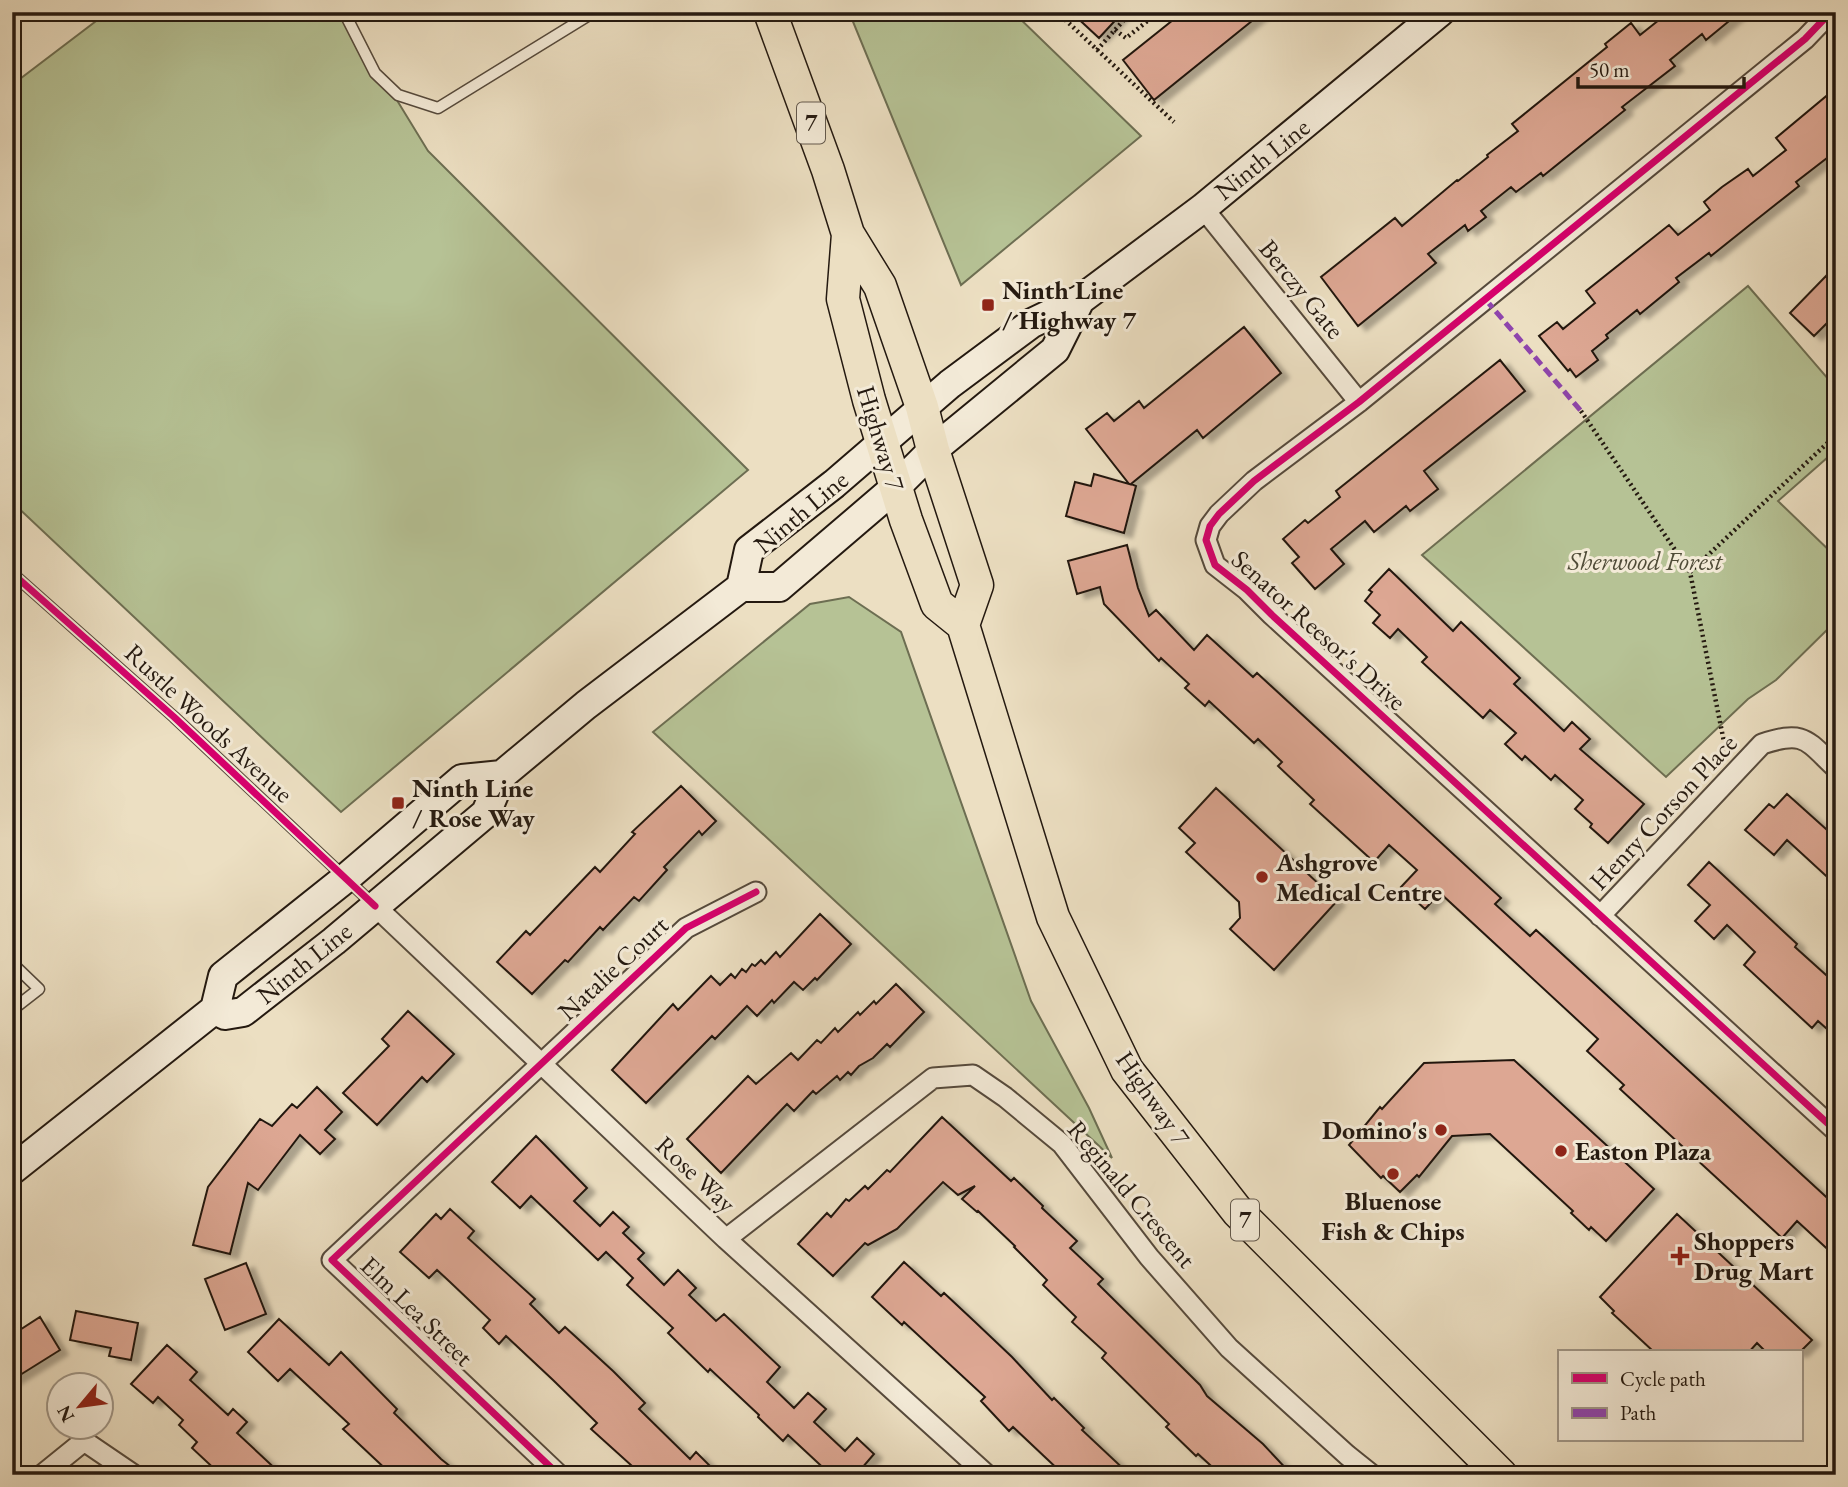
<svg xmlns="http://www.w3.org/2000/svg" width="1848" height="1487" font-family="'EB Garamond',serif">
	<defs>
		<filter id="shadow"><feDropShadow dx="8" dy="4.5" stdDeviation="2" flood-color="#0004"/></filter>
	</defs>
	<rect width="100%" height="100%" fill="#ecdfc2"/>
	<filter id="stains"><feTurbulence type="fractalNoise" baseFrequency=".00286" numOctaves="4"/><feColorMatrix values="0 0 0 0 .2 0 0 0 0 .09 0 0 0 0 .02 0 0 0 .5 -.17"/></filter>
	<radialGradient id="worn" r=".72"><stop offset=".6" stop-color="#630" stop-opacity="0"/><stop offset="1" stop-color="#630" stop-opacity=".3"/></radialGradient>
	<path fill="#b6c295" stroke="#6d6e52" stroke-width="2" d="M 108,12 L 343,12 L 428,151 L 748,470 L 341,812 L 12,502 L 12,85 Z
		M 849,12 L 1013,12 L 1141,136 L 961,285 Z
		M 1748,286 L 1836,388 L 1836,450 L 1778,501 L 1836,557 L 1836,621 L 1776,680 L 1748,699 L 1666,777 L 1422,555 Z
		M 849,597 L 901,632 L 1031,1001 L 1089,1108 L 1112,1158 L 653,732 L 810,604 Z"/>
	<path fill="#dda793" stroke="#241910" stroke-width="2" filter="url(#shadow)" d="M 1071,12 L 1123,12 L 1099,38 Z
		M 1183,12 L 1263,12 L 1154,100 L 1123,60 Z
		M 1669,12 L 1740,12 L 1706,40 L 1702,34 L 1670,60 L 1675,66 L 1622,107 L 1625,110 L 1543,176 L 1541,173 L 1516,192 L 1511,187 L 1481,211 L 1486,217 L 1468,231 L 1465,225 L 1428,254 L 1436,263 L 1358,326 L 1321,277 L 1395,218 L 1402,226 L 1457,180 L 1458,181 L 1488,157 L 1487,155 L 1518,131 L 1512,124 L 1607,47 L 1605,44 L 1631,23 L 1640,35 Z
		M 1836,88 L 1836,151 L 1796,182 L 1799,186 L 1751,224 L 1711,256 L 1709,253 L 1676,278 L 1679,282 L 1640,314 L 1637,310 L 1606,335 L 1608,338 L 1592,351 L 1598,360 L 1576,377 L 1570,369 L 1568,371 L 1539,336 L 1557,322 L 1563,329 L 1595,303 L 1586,291 L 1669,225 L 1678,235 L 1710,210 L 1704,202 L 1722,187 L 1748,169 L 1753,176 L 1786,150 L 1776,138 Z
		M 1826,276 L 1836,286 L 1836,314 L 1814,336 L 1790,313 Z
		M 1244,327 L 1281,373 L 1203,438 L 1197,430 L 1131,484 L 1136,486 L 1124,533 L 1066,516 L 1075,482 L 1091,486 L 1094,474 L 1129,484 L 1086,429 L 1107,413 L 1114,421 L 1139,401 L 1144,408 Z
		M 1500,360 L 1525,391 L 1424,471 L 1438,489 L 1410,511 L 1406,506 L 1374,532 L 1365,521 L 1331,549 L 1344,564 L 1315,589 L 1292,563 L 1299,557 L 1283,539 L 1305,520 L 1308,523 L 1340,497 L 1336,491 Z
		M 1127,545 L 1138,588 L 1149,616 L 1156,610 L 1194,650 L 1207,635 L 1253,677 L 1257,673 L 1501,898 L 1495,904 L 1530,936 L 1536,930 L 1836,1206 L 1836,1257 L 1797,1221 L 1782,1238 L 1620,1089 L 1624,1085 L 1587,1051 L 1598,1039 L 1440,893 L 1425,909 L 1401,887 L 1417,870 L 1389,845 L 1374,862 L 1310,804 L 1314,800 L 1278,766 L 1282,762 L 1258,739 L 1254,743 L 1209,701 L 1205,706 L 1185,688 L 1189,684 L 1161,658 L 1159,661 L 1104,604 L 1100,587 L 1077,594 L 1068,561 Z
		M 1389,569 L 1453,631 L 1461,622 L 1520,678 L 1514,684 L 1564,731 L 1572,722 L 1590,739 L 1580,749 L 1644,804 L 1608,843 L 1590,827 L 1592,824 L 1575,809 L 1583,800 L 1555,775 L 1551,780 L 1525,756 L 1522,760 L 1505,744 L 1516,733 L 1490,710 L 1483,718 L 1422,662 L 1427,657 L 1398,629 L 1390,638 L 1373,623 L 1380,615 L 1365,601 L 1372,592 L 1369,590 Z
		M 681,786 L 716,821 L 702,835 L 699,831 L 664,867 L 667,870 L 639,901 L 634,897 L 603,930 L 600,927 L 568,962 L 565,960 L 532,994 L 497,962 L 526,931 L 530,935 L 595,867 L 600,872 L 635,834 L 632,832 Z
		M 1216,788 L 1337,901 L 1274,970 L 1230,929 L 1240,918 L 1239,902 L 1186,852 L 1195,843 L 1179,828 Z
		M 1787,794 L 1836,838 L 1836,885 L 1787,840 L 1774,855 L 1745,830 L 1769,804 L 1774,808 Z
		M 1709,862 L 1797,944 L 1795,947 L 1836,984 L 1836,1037 L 1818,1021 L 1812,1028 L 1744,965 L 1755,952 L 1727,925 L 1714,939 L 1695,921 L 1710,905 L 1688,885 Z
		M 820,914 L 851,944 L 817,980 L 815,978 L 803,990 L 794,982 L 774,1003 L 772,1000 L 757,1016 L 747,1006 L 715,1039 L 712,1036 L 646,1103 L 612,1070 L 673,1004 L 678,1010 L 711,976 L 720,985 L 731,974 L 735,978 L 742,969 L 746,972 L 752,964 L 755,966 L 761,960 L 765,964 L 776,952 L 780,957 Z
		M 896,984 L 924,1012 L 917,1019 L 890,1047 L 887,1044 L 873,1058 L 859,1066 L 851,1075 L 848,1072 L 840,1080 L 837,1076 L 816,1094 L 813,1091 L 794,1111 L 787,1104 L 721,1173 L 687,1139 L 748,1076 L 756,1084 L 791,1053 L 798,1060 L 817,1040 L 821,1043 L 835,1028 L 838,1032 L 858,1012 L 860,1015 L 874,1001 L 876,1004 Z
		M 408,1011 L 454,1054 L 427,1082 L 422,1077 L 377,1125 L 343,1093 L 389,1046 L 382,1039 Z
		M 1514,1060 L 1654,1189 L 1606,1241 L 1591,1227 L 1589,1230 L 1571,1213 L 1573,1211 L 1490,1134 L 1452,1136 L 1419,1177 L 1417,1175 L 1400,1192 L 1383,1176 L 1381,1178 L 1349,1145 L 1380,1107 L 1382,1109 L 1424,1063 Z
		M 317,1087 L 342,1112 L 325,1130 L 335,1139 L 320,1154 L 300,1135 L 258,1190 L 248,1183 L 230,1254 L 193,1245 L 208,1187 L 260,1119 L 272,1126 L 292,1104 L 297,1108 Z
		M 942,1117 L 1011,1181 L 1014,1178 L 1043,1206 L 1042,1208 L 1077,1241 L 1070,1248 L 1103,1279 L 1098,1284 L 1200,1385 L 1207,1396 L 1263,1444 L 1292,1475 L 1221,1475 L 1198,1454 L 1196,1456 L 1166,1427 L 1169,1424 L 1102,1358 L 1106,1353 L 1072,1322 L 1076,1317 L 1043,1285 L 1047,1280 L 1014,1247 L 1015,1246 L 978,1211 L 977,1212 L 962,1199 L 975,1186 L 958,1195 L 943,1182 L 897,1229 L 868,1245 L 865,1243 L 833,1276 L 798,1244 L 827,1213 L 831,1217 L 846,1199 L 849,1201 L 865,1186 L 868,1189 L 887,1170 L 890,1172 Z
		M 536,1136 L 587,1188 L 574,1201 L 600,1226 L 613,1212 L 629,1227 L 623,1233 L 644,1253 L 638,1259 L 664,1285 L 678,1270 L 696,1288 L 689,1295 L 716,1321 L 724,1314 L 780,1367 L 767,1382 L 794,1408 L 808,1393 L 826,1409 L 814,1422 L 845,1451 L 857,1438 L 874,1454 L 856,1475 L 831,1475 L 788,1435 L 783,1441 L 758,1417 L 759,1415 L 710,1369 L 708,1372 L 668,1333 L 673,1328 L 627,1285 L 633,1278 L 606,1252 L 598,1260 L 531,1196 L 520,1208 L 492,1182 Z
		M 450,1209 L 474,1231 L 468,1238 L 535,1299 L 530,1304 L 559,1333 L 565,1327 L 613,1371 L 645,1403 L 639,1409 L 690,1459 L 696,1452 L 719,1475 L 642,1475 L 591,1429 L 597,1423 L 553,1380 L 506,1336 L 499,1344 L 483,1328 L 490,1320 L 450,1282 L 437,1270 L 429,1278 L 400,1252 L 436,1214 L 441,1219 Z
		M 1677,1214 L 1812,1340 L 1800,1352 L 1766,1352 L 1757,1343 L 1749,1352 L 1654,1352 L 1612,1313 L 1614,1311 L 1600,1297 Z
		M 904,1262 L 941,1296 L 944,1293 L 974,1321 L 1012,1357 L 1052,1400 L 1054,1398 L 1084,1428 L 1082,1430 L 1130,1475 L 1064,1475 L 1013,1427 L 1009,1431 L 981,1401 L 985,1397 L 904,1322 L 902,1325 L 872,1297 Z
		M 246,1263 L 266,1314 L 225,1330 L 205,1279 Z
		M 76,1311 L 138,1323 L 131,1360 L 109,1356 L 111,1348 L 70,1340 Z
		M 40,1317 L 60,1350 L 12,1380 L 12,1335 Z
		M 279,1319 L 329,1365 L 341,1352 L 397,1409 L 394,1413 L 441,1459 L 461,1475 L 392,1475 L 343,1429 L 349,1424 L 290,1369 L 278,1381 L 248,1352 Z
		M 167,1345 L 197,1372 L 190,1380 L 228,1415 L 233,1409 L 247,1422 L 237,1433 L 282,1475 L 221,1475 L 192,1448 L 197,1442 L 179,1425 L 183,1420 L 158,1397 L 153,1403 L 131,1384 Z"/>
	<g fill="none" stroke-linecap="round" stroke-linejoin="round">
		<defs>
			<path id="service" d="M 344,12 L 375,73 L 398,95 L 438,108 L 594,12
				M 12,573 L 174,717 L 373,904
				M 12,963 L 39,989 L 12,1010"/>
			<path id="minor" d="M 1836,14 L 1827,16 L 1805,39 L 1359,402 L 1254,481 L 1219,514 L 1210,526 L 1206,540 L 1215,565 L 1247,590 L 1272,615 L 1836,1131
				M 1203,208 L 1359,402
				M 375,906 L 726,1239 L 987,1475
				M 1600,916 L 1762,744 C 1805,730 1806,740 1836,768
				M 726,1239 L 933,1078 L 973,1075 L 1005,1097 L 1062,1144 L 1149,1257 L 1229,1348 L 1347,1455 L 1372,1475
				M 42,1475 L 84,1441 L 134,1475
				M 559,1475 L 332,1260 L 686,928 L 756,892"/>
			<path id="secondary" d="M 741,587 L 749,550 L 834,484 L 950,384 L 1032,323 L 1080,300 L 1203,208 L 1440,12
				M 215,1009 L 225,1015 L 243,1012 L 334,941 L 486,813 L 502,775 L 586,705 L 741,587 L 779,587 L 896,487 L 933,450 L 1055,350 L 1080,300
				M 12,1170 L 215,1009 L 223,976 L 346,878 L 462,779 L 502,775"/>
			<path id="primary" d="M 770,12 L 828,170 L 848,234 L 880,286 L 922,407 L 933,450 L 977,585 L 963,625
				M 848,234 L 843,299 L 869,400 L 906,520 L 937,604 L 963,625 L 1053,917 L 1127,1070 L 1238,1212 L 1501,1475"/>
		</defs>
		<use href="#service" stroke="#564a3c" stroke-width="13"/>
		<use href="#minor" stroke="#564a3c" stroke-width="23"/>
		<use href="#secondary" stroke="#241910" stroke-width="32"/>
		<use href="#primary" stroke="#241910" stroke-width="35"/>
		<path stroke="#241910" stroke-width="4.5" stroke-dasharray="2 3.5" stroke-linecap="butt" d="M 1057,12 L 1174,122
			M 1115,30 L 1126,38 L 1159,12
			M 1097,50 L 1131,12
			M 1581,411 L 1690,572 L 1726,752
			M 1690,572 L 1836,435"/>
		<use href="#service" stroke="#f3ead7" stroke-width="10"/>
		<use href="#minor" stroke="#f3ead7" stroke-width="19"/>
		<use href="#secondary" stroke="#f3ead7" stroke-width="28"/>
		<use href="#primary" stroke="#ecdfc2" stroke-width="32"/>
		<path stroke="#8e44ad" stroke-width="5" stroke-dasharray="10 5" stroke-linecap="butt" d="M 1486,300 L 1581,411"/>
		<defs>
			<path id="cycleway" d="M 1836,14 L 1827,16 L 1805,39 L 1359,402 L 1254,481 L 1219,514 L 1210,526 L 1206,540 L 1215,565 L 1247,590 L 1272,615 L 1836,1131
				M 12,573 L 174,717 L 375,906
				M 559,1475 L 332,1260 L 686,928 L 756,892"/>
		</defs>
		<use href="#cycleway" stroke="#f3ead7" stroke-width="11"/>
		<use href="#cycleway" stroke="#d6006c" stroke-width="7"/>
	</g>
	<g fill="#8f2418" stroke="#f3ead7" stroke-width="2.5">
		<rect x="981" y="298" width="14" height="14" rx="3.5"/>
		<rect x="391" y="796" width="14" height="14" rx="3.5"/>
		<circle cx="1262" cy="877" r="7"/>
		<circle cx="1441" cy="1130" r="7"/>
		<circle cx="1561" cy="1151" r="7"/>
		<circle cx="1393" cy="1174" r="7"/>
		<path d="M1676.5 1245.5h7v7h7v7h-7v7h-7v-7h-7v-7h7z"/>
	</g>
	<g text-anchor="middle" stroke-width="6" stroke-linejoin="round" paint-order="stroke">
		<g fill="#f3ead7" stroke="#62584c" stroke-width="2">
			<rect x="797" y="102.5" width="28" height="41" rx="5"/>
			<rect x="1231" y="1199.5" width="28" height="41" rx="5"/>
		</g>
		<g font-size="24" font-weight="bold" fill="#241910">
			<text x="811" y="131">7</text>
			<text x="1245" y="1228">7</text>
		</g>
		<g font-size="26" fill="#241910" stroke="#f3ead7">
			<text transform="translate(1262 159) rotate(-39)" y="9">Ninth Line</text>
			<text transform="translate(1302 289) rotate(51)" y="9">Berczy Gate</text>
			<text transform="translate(881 438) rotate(73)" y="9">Highway 7</text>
			<text transform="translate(801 512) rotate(-40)" y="9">Ninth Line</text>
			<text transform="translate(1319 630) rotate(42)" y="9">Senator Reesor's Drive</text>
			<text transform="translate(209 723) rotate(43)" y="9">Rustle Woods Avenue</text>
			<text transform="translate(1663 812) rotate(-47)" y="9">Henry Corson Place</text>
			<text transform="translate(304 963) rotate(-39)" y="9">Ninth Line</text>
			<text transform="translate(613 968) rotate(-43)" y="9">Natalie Court</text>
			<text transform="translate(1153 1098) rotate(55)" y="9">Highway 7</text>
			<text transform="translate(696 1174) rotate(43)" y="9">Rose Way</text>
			<text transform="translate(1132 1194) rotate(50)" y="9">Reginald Crescent</text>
			<text transform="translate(417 1311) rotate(44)" y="9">Elm Lea Street</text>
		</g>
		<g font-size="26" font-weight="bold" fill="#241910" stroke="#f3ead7" text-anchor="start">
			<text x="1002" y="299">Ninth Line<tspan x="1002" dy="30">/ Highway 7</tspan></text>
			<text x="412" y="797">Ninth Line<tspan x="412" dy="30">/ Rose Way</tspan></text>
			<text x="1276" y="871">Ashgrove<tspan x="1276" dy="30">Medical Centre</tspan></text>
			<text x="1427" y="1139" text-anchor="end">Domino's</text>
			<text x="1575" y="1160">Easton Plaza</text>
			<text x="1393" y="1210" text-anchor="middle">Bluenose<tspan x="1393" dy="30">Fish &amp; Chips</tspan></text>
			<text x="1694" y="1250">Shoppers<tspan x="1694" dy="30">Drug Mart</tspan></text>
		</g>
		<g font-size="26" font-style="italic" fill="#504c38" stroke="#f3ead7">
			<text x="1645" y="570">Sherwood Forest</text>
		</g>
	</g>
	<rect width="1848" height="1487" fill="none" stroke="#ecdfc2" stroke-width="42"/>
	<rect x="14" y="14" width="1820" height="1459" fill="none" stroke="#241910" stroke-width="3.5"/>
	<rect x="21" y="21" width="1806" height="1445" fill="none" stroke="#241910" stroke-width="2"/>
	<rect x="1558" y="1350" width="245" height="91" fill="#f3ead7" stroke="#a09687" stroke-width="2"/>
	<rect x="1572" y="1373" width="35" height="10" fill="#d6006c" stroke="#a09687" stroke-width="2"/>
	<text x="1620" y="1386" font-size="21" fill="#241910">Cycle path</text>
	<rect x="1572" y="1408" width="35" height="10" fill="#8e44ad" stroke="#a09687" stroke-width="2"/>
	<text x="1620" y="1420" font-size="21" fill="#241910">Path</text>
	<g transform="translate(80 1406) rotate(241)"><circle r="33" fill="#f3ead7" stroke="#a09687" stroke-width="2"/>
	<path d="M0-5L12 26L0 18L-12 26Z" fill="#8f2418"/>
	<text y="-10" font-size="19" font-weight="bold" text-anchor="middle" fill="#241910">N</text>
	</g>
	<path d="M1578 77v10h166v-10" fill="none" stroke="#241910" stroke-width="3.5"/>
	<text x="1589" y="77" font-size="21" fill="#241910" stroke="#f3ead7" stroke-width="5" paint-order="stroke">50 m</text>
	<rect width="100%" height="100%" filter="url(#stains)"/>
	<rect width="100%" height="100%" fill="url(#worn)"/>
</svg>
